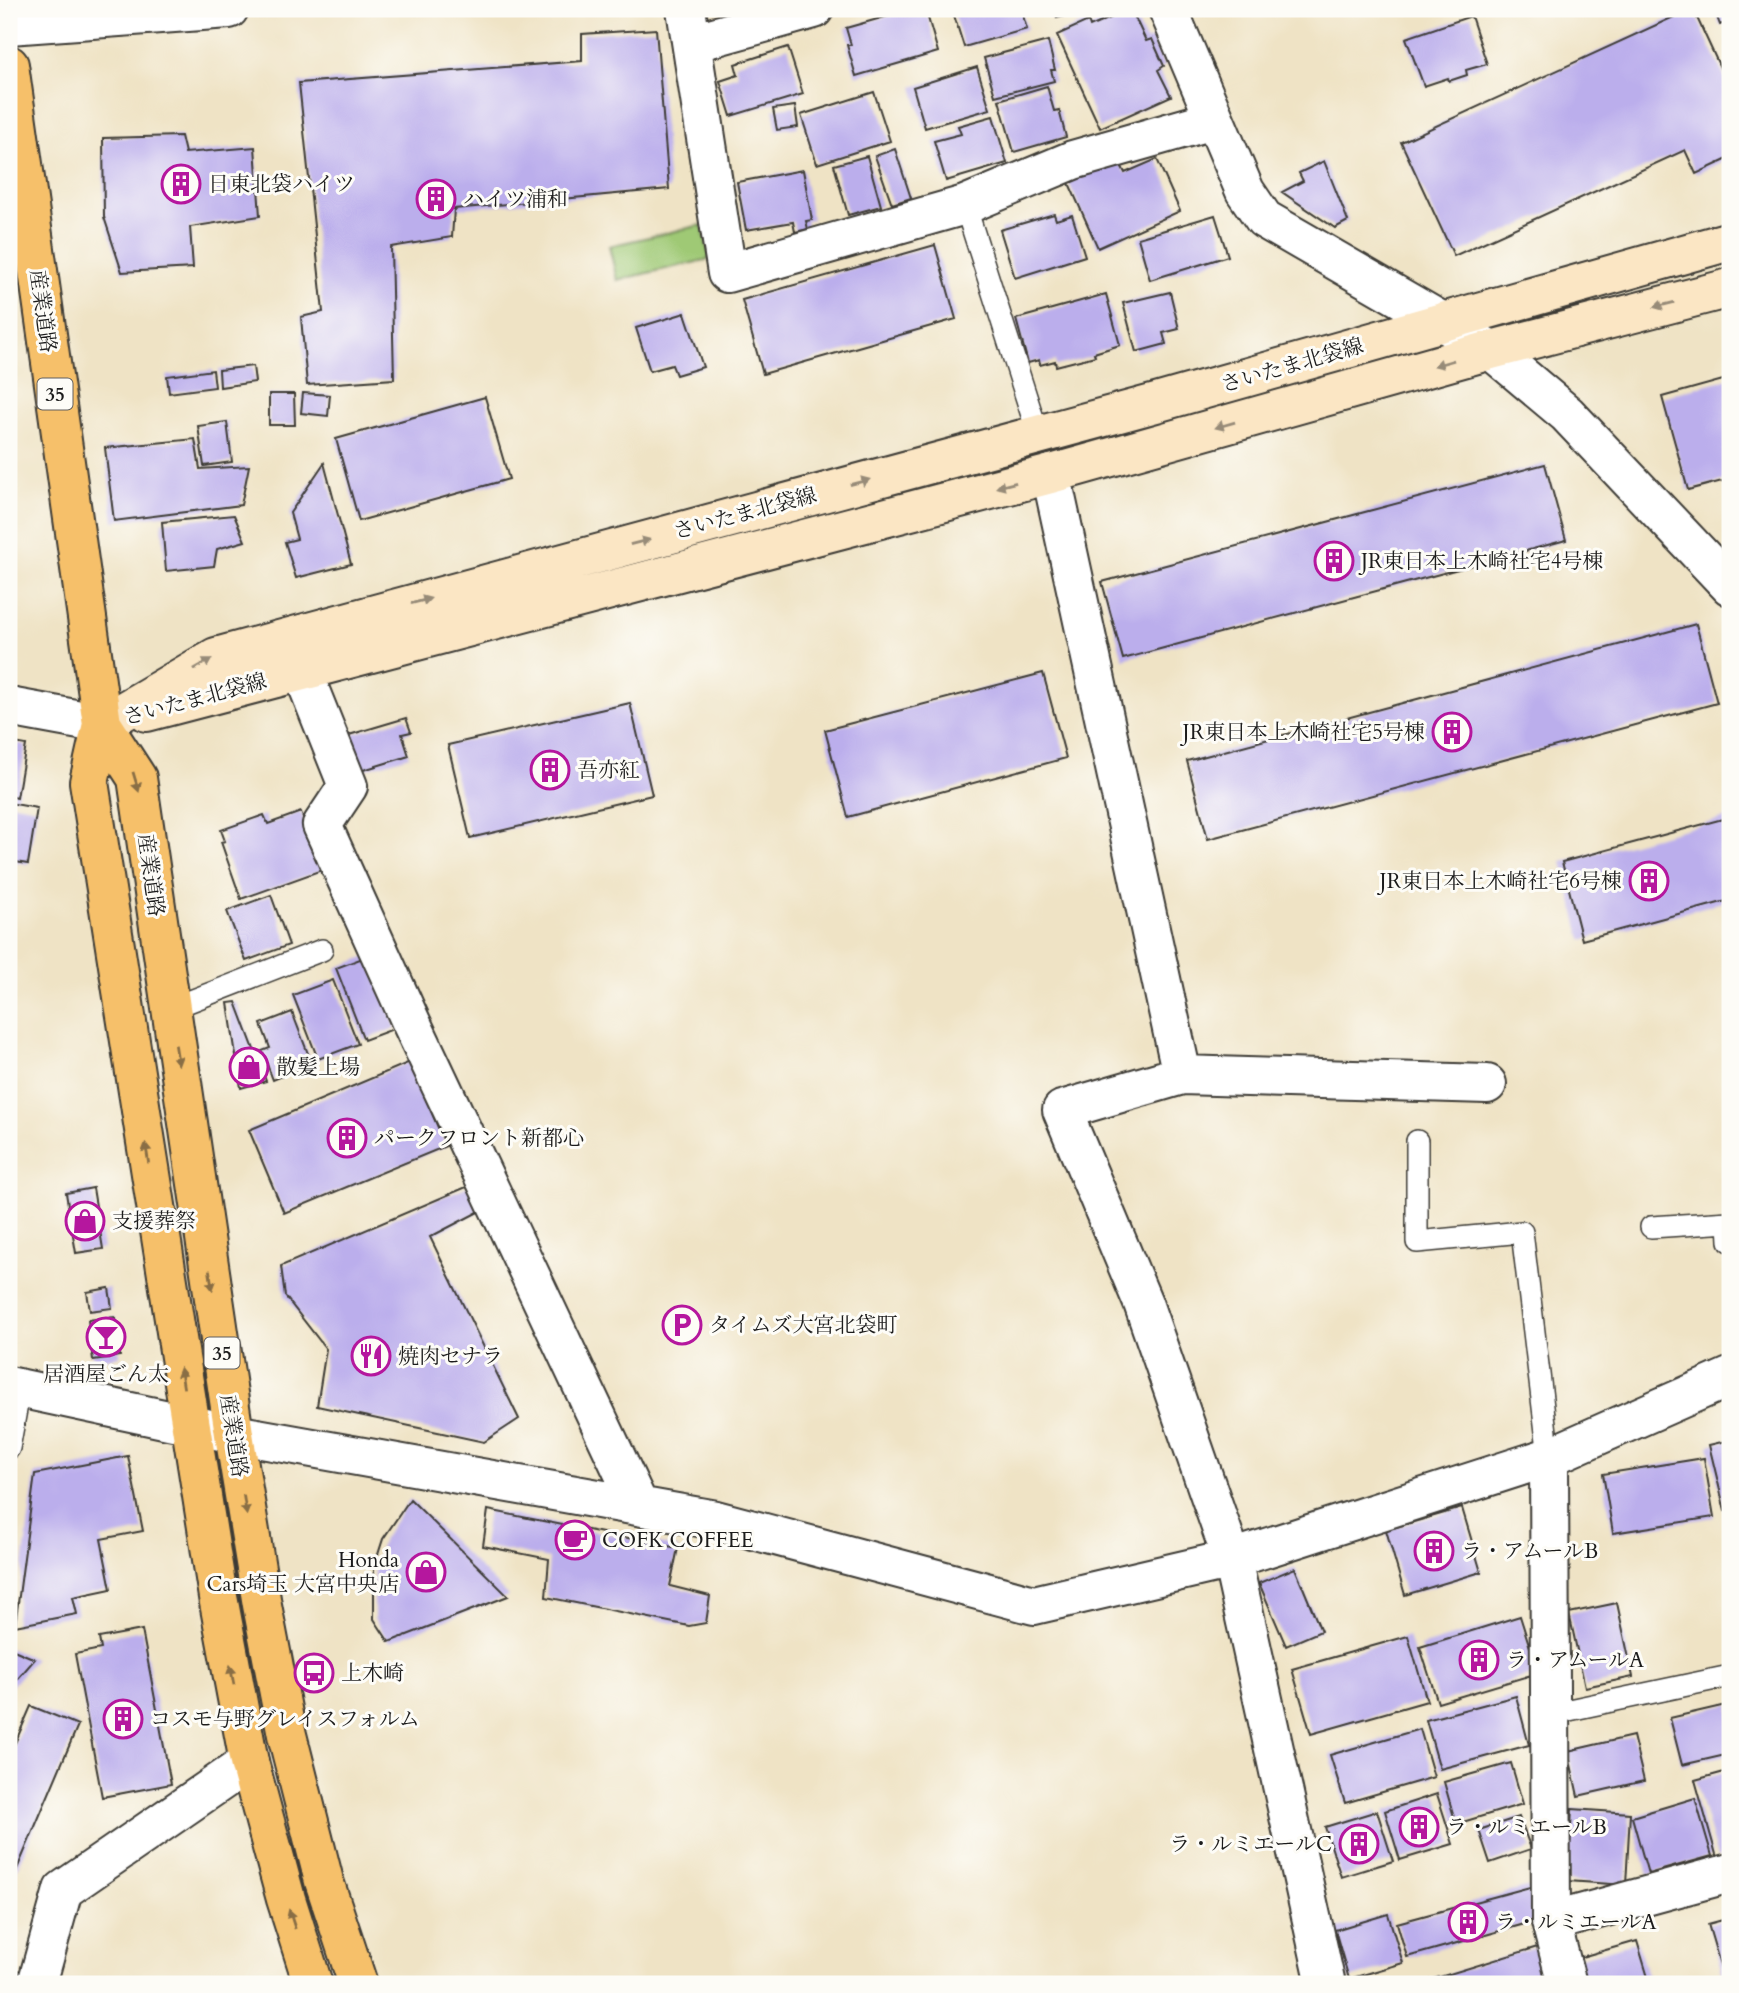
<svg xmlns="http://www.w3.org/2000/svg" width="1739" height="1993" font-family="Cardo,'Noto Serif JP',serif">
	<rect width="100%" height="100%" fill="#fdfcf7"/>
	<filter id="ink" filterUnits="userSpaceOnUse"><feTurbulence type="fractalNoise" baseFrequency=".0143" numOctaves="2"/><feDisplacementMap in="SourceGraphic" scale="14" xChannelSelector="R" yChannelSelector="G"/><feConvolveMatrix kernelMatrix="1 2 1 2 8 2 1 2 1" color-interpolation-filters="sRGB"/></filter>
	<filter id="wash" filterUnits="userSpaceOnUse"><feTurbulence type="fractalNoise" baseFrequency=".00686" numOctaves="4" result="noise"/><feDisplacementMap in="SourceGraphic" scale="28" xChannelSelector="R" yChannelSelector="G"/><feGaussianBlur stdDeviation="1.57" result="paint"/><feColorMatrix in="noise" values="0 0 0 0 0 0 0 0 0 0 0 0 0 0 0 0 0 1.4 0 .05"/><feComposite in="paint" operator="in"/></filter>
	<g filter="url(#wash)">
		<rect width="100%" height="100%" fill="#efe3c5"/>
		<path fill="#9fc975" stroke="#5e7248" stroke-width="2" d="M 702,225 L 710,259 L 617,280 L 609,246 Z"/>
		<g id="blocks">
			<path fill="#bbaeec" d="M 952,9 L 1021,9 L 1027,29 L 964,47 Z
				M 1055,9 L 1089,9 L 1089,10 L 1057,18 Z
				M 1131,9 L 1146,41 L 1152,39 L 1164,66 L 1158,70 L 1171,96 L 1100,128 L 1057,35 L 1088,21 L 1090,27 Z
				M 1691,9 L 1693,9 L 1730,89 L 1730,158 L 1696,174 L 1685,150 L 1454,256 L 1401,142 Z
				M 1714,9 L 1730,9 L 1730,21 L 1720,25 Z
				M 906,11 L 908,16 L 926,11 L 938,52 L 856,76 L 847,45 L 851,45 L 846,28 Z
				M 1471,16 L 1487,64 L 1466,70 L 1467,75 L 1449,81 L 1448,78 L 1424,86 L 1406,38 Z
				M 656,29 L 669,189 L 454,209 L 452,237 L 391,247 L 394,379 L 307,385 L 301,317 L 323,312 L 299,83 L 582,61 L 582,34 Z
				M 1048,41 L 1055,70 L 1051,70 L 1054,81 L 995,96 L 984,58 Z
				M 788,47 L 803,94 L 731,116 L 720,81 L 738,75 L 735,64 Z
				M 977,67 L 990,109 L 925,128 L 913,87 Z
				M 1047,86 L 1054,111 L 1059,110 L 1066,137 L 1014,152 L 999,100 Z
				M 874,92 L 890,141 L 817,164 L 801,115 Z
				M 795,106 L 798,127 L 777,130 L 773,109 Z
				M 993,116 L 1007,163 L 946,181 L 934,141 L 961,134 L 958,126 Z
				M 181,136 L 185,153 L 255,147 L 260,216 L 190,227 L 193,268 L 122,272 L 104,217 L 103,138 Z
				M 895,149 L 911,198 L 892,204 L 875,156 Z
				M 867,156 L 881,206 L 848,215 L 834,165 Z
				M 1118,159 L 1125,173 L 1157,159 L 1180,211 L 1098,248 L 1068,181 Z
				M 1324,161 L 1348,221 L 1335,228 L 1282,192 L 1303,181 L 1299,173 Z
				M 803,170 L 812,220 L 806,221 L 808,229 L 795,232 L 793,222 L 746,230 L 737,182 Z
				M 1054,214 L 1056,220 L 1072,215 L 1085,256 L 1015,278 L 1000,230 Z
				M 1215,215 L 1228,256 L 1150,280 L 1138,238 Z
				M 935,245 L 956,319 L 763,374 L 742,300 Z
				M 1170,292 L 1179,329 L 1163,333 L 1166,344 L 1136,352 L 1123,303 Z
				M 1106,294 L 1120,345 L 1094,353 L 1095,356 L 1056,366 L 1055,361 L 1040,365 L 1039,360 L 1028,363 L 1016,319 Z
				M 685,313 L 703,367 L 676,375 L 672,365 L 650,371 L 636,328 Z
				M 253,366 L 255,382 L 220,387 L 219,370 Z
				M 213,370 L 215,387 L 169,393 L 167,376 Z
				M 1730,378 L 1730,479 L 1688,490 L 1662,397 Z
				M 303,393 L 330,395 L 328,416 L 301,413 Z
				M 269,394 L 294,394 L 295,425 L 269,425 Z
				M 485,397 L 509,479 L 359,521 L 336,439 Z
				M 227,422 L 232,462 L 204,466 L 198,426 Z
				M 195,439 L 200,469 L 249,466 L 241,505 L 114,521 L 105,448 Z
				M 324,463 L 351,564 L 296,578 L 285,542 L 297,539 L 290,513 Z
				M 1545,464 L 1566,540 L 1123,659 L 1102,582 Z
				M 234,515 L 245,541 L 217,549 L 214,566 L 166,571 L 162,522 Z
				M 1696,624 L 1717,703 L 1208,839 L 1187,761 Z
				M 1043,673 L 1066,758 L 848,817 L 825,730 Z
				M 630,703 L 652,795 L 470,838 L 448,745 Z
				M 406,718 L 411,732 L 402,734 L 409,756 L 360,771 L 349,735 Z
				M 9,742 L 26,745 L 17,798 L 9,796 Z
				M 9,803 L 37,808 L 28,864 L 9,861 Z
				M 301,812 L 322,870 L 241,899 L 221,842 L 225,841 L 221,830 L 264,815 L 268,824 Z
				M 1730,817 L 1730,900 L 1582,940 L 1562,862 Z
				M 271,895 L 289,945 L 246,961 L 227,911 Z
				M 368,956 L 396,1028 L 364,1040 L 336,968 Z
				M 333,980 L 358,1044 L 318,1059 L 293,995 Z
				M 236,1002 L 266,1081 L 241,1088 L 228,1003 Z
				M 292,1012 L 312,1064 L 273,1080 L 262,1051 L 270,1048 L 261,1024 Z
				M 410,1062 L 446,1146 L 284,1213 L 249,1130 Z
				M 471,1185 L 484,1209 L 430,1237 L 519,1419 L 484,1442 L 317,1406 L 326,1349 L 285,1296 L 281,1266 Z
				M 93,1188 L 103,1249 L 76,1253 L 66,1193 Z
				M 109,1288 L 112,1308 L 90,1311 L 87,1292 Z
				M 115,1317 L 120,1356 L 93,1360 L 88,1320 Z
				M 1730,1440 L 1730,1510 L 1725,1511 L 1709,1445 Z
				M 128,1456 L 143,1531 L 101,1539 L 111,1589 L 73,1597 L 77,1614 L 15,1626 L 35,1474 Z
				M 1704,1458 L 1714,1517 L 1613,1533 L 1603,1474 Z
				M 410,1499 L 508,1596 L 389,1642 L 374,1619 L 374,1567 L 383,1539 Z
				M 1462,1508 L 1481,1572 L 1405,1595 L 1386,1530 Z
				M 488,1510 L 678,1548 L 670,1586 L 710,1596 L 706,1623 L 689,1626 L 546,1597 L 549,1559 L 483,1546 Z
				M 1295,1568 L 1321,1631 L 1286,1646 L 1259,1583 Z
				M 1617,1603 L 1633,1677 L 1585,1687 L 1569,1613 Z
				M 1520,1616 L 1538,1673 L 1438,1703 L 1420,1647 Z
				M 142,1630 L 171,1784 L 102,1797 L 75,1654 L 101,1649 L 99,1638 Z
				M 1408,1636 L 1427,1701 L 1311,1734 L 1292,1669 Z
				M 9,1648 L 35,1659 L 9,1689 Z
				M 1516,1696 L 1529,1745 L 1440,1769 L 1426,1720 Z
				M 1730,1704 L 1730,1754 L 1682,1765 L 1670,1718 Z
				M 31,1706 L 78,1725 L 9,1888 L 9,1757 Z
				M 1420,1729 L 1434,1777 L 1345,1803 L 1330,1755 Z
				M 1633,1736 L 1644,1781 L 1578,1796 L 1568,1751 Z
				M 1511,1763 L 1523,1804 L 1456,1824 L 1444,1782 Z
				M 1728,1771 L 1730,1778 L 1730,1854 L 1717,1858 L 1695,1780 Z
				M 1437,1794 L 1453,1844 L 1400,1860 L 1385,1811 Z
				M 1695,1798 L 1712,1856 L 1648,1874 L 1632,1817 Z
				M 1572,1809 L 1630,1813 L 1626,1885 L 1568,1881 Z
				M 1377,1811 L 1393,1861 L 1341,1877 L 1325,1827 Z
				M 1519,1817 L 1531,1849 L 1490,1863 L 1479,1830 Z
				M 1530,1887 L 1539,1920 L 1407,1957 L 1397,1923 Z
				M 1388,1914 L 1403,1963 L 1349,1979 L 1335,1930 Z
				M 1730,1918 L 1730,1976 L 1724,1978 L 1708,1924 Z
				M 1637,1941 L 1650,1984 L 1586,1984 L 1578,1958 Z
				M 1544,1945 L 1556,1984 L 1417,1984 Z"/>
		</g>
	</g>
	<g filter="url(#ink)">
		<use href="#blocks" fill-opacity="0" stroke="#3c3a35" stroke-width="2"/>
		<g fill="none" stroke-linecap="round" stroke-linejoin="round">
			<defs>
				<path id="service" d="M 965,205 L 1038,434
					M 170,1009 L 322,950
					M 1417,1141 L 1417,1242 L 1522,1232 L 1549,1457
					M 1651,1227 L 1729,1222 L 1730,1241
					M 9,1448 L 20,1388
					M 1550,1714 L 1730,1676"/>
				<path id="minor" d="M 686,9 L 727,273 L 965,205 L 1073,160 L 1213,120
					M 1168,9 L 1245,191 L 1264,219 L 1491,350 L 1567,414 L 1730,586
					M 9,25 L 229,9
					M 692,43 L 814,9
					M 1051,474 L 1182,1075
					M 302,671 L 348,786 L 322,825 L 411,1022 L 639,1506
					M 9,707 L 102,724
					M 9,1386 L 234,1434 L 716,1520 L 1034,1605 L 1232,1559 L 1549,1457 L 1730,1377
					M 1549,1457 L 1551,1922 L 1567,1984
					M 1551,1922 L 1730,1873
					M 37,1984 L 63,1890 L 249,1762
					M 1326,1984 L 1232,1559 L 1143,1303 L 1062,1110 L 1182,1075 L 1487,1084"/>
				<path id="secondary" d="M 147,712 L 1051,474 L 1491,350 L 1730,288
					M 102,724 L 216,657 L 1156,403 L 1730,241"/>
				<path id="primary" d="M 9,65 L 102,724 L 89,782 L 218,1597 L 249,1762 L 286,1899 L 313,1984
					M 102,724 L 137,778 L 234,1434 L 262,1605 L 287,1735 L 324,1881 L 358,1984"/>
			</defs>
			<use href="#service" stroke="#3c3a35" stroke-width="24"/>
			<use href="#minor" stroke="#3c3a35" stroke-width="42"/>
			<use href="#secondary" stroke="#3c3a35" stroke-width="42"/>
			<use href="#primary" stroke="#3c3a35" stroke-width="42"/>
			<use href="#service" stroke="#fff" stroke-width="21"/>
			<use href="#minor" stroke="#fff" stroke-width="38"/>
			<use href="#secondary" stroke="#fbe6c4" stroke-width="38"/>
			<use href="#primary" stroke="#f6c06b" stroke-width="38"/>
		</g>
		<defs><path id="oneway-solid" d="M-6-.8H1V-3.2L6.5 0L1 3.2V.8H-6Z" transform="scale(1.75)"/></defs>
		<g fill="#978b78">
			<use href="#oneway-solid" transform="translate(1664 305) rotate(166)"/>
			<use href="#oneway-solid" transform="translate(1444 363) rotate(164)"/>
			<use href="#oneway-solid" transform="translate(1225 425) rotate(164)"/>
			<use href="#oneway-solid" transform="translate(860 482) rotate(-15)"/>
			<use href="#oneway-solid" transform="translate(1006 485) rotate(165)"/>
			<use href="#oneway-solid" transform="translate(640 542) rotate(-15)"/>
			<use href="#oneway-solid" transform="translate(421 601) rotate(-15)"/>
			<use href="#oneway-solid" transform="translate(203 664) rotate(-30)"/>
		</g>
		<g fill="#896e44">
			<use href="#oneway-solid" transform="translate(136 782) rotate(73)"/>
			<use href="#oneway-solid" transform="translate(177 1055) rotate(81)"/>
			<use href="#oneway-solid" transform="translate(147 1153) rotate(-99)"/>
			<use href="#oneway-solid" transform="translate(211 1280) rotate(81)"/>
			<use href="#oneway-solid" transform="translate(182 1378) rotate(-99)"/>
			<use href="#oneway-solid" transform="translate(245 1505) rotate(81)"/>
			<use href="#oneway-solid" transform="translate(232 1675) rotate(-101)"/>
			<use href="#oneway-solid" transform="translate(292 1919) rotate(-108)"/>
		</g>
	</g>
	<defs>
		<symbol id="building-ring" viewBox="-11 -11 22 22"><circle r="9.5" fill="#fdfcf7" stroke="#b5179e" stroke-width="1.5"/><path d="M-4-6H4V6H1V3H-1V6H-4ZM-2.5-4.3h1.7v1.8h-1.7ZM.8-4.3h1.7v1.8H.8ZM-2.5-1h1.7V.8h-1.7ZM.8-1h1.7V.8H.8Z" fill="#b5179e"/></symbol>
		<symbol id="shop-ring" viewBox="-11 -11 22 22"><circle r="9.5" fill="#fdfcf7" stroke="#b5179e" stroke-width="1.5"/><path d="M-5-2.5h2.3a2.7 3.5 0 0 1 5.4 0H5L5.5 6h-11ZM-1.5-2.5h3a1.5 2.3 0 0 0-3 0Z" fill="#b5179e"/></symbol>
		<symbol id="parking-ring" viewBox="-11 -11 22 22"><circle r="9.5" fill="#fdfcf7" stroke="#b5179e" stroke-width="1.5"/><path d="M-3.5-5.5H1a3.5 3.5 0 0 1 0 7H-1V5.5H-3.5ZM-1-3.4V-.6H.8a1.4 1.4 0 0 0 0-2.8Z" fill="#b5179e"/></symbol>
		<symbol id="bar-ring" viewBox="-11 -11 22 22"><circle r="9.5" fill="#fdfcf7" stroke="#b5179e" stroke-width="1.5"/><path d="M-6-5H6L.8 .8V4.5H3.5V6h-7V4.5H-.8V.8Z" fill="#b5179e"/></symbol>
		<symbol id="restaurant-ring" viewBox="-11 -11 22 22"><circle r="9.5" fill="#fdfcf7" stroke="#b5179e" stroke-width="1.5"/><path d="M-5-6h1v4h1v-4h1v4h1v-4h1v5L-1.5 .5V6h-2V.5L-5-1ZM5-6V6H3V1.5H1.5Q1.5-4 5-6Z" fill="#b5179e"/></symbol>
		<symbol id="cafe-ring" viewBox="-11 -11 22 22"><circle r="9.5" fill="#fdfcf7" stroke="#b5179e" stroke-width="1.5"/><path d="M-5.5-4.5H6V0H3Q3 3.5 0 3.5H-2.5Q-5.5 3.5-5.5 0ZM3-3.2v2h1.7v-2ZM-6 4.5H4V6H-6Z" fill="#b5179e"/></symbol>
		<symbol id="bus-ring" viewBox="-11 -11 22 22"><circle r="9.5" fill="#fdfcf7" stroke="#b5179e" stroke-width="1.5"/><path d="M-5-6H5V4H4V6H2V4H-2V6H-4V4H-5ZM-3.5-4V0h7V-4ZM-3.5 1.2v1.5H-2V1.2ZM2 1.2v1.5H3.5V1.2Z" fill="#b5179e"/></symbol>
	</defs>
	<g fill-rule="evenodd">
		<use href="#building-ring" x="159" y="162" width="44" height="44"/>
		<use href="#building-ring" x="414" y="177" width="44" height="44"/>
		<use href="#building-ring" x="1312" y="539" width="44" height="44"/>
		<use href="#building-ring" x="1430" y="710" width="44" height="44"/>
		<use href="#building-ring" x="528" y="748" width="44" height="44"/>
		<use href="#building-ring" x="1627" y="859" width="44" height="44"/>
		<use href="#shop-ring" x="227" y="1045" width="44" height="44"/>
		<use href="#building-ring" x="325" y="1116" width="44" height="44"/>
		<use href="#shop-ring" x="63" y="1199" width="44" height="44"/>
		<use href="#parking-ring" x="660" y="1303" width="44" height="44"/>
		<use href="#bar-ring" x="84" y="1315" width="44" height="44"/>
		<use href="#restaurant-ring" x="349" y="1334" width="44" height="44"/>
		<use href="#cafe-ring" x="553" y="1518" width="44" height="44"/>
		<use href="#building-ring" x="1412" y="1529" width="44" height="44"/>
		<use href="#shop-ring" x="404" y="1550" width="44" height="44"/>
		<use href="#building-ring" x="1457" y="1638" width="44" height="44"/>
		<use href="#bus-ring" x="292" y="1651" width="44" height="44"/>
		<use href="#building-ring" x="101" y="1697" width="44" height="44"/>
		<use href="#building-ring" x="1397" y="1805" width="44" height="44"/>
		<use href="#building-ring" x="1337" y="1822" width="44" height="44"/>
		<use href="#building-ring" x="1446" y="1900" width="44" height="44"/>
	</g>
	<g text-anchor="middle" stroke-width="6" stroke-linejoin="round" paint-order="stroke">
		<g fill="#fdfcf7" stroke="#605f5e" stroke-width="2">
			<rect x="37.5" y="378.5" width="35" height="31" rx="5"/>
			<rect x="204.5" y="1337.5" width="35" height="31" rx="5"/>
		</g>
		<g font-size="19" font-weight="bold" fill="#1c1c1c">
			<text x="55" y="401">35</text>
			<text x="222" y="1360">35</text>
		</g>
		<g font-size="21" fill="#1c1c1c" stroke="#fdfcf7" text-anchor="start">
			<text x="208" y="191">日東北袋ハイツ</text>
			<text x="463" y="206">ハイツ浦和</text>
			<text x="1361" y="568">JR東日本上木崎社宅4号棟</text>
			<text x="1425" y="739" text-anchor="end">JR東日本上木崎社宅5号棟</text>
			<text x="577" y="777">吾亦紅</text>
			<text x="1622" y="888" text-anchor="end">JR東日本上木崎社宅6号棟</text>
			<text x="276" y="1074">散髪上場</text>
			<text x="374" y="1145">パークフロント新都心</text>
			<text x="112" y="1228">支援葬祭</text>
			<text x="709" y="1332">タイムズ大宮北袋町</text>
			<text x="398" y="1363">焼肉セナラ</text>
			<text x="106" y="1381" text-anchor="middle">居酒屋ごん太</text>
			<text x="602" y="1547">COFK COFFEE</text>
			<text x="1461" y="1558">ラ・アムールB</text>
			<text x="399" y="1567" text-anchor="end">Honda<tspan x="399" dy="24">Cars埼玉 大宮中央店</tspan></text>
			<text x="1506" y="1667">ラ・アムールA</text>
			<text x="341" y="1680">上木崎</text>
			<text x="150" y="1726">コスモ与野グレイスフォルム</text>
			<text x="1446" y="1834">ラ・ルミエールB</text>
			<text x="1332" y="1851" text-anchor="end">ラ・ルミエールC</text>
			<text x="1495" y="1929">ラ・ルミエールA</text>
		</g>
		<g font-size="21" fill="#1c1c1c" stroke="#fdfcf7">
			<text transform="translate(43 311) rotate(82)" y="7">産業道路</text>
			<text transform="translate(1292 365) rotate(-16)" y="7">さいたま北袋線</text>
			<text transform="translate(745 513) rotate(-15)" y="7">さいたま北袋線</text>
			<text transform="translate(195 699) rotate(-15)" y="7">さいたま北袋線</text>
			<text transform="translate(151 875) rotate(82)" y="7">産業道路</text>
			<text transform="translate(234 1436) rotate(81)" y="7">産業道路</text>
		</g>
	</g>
	<rect width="1739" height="1993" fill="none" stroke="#fdfcf7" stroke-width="35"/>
</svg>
